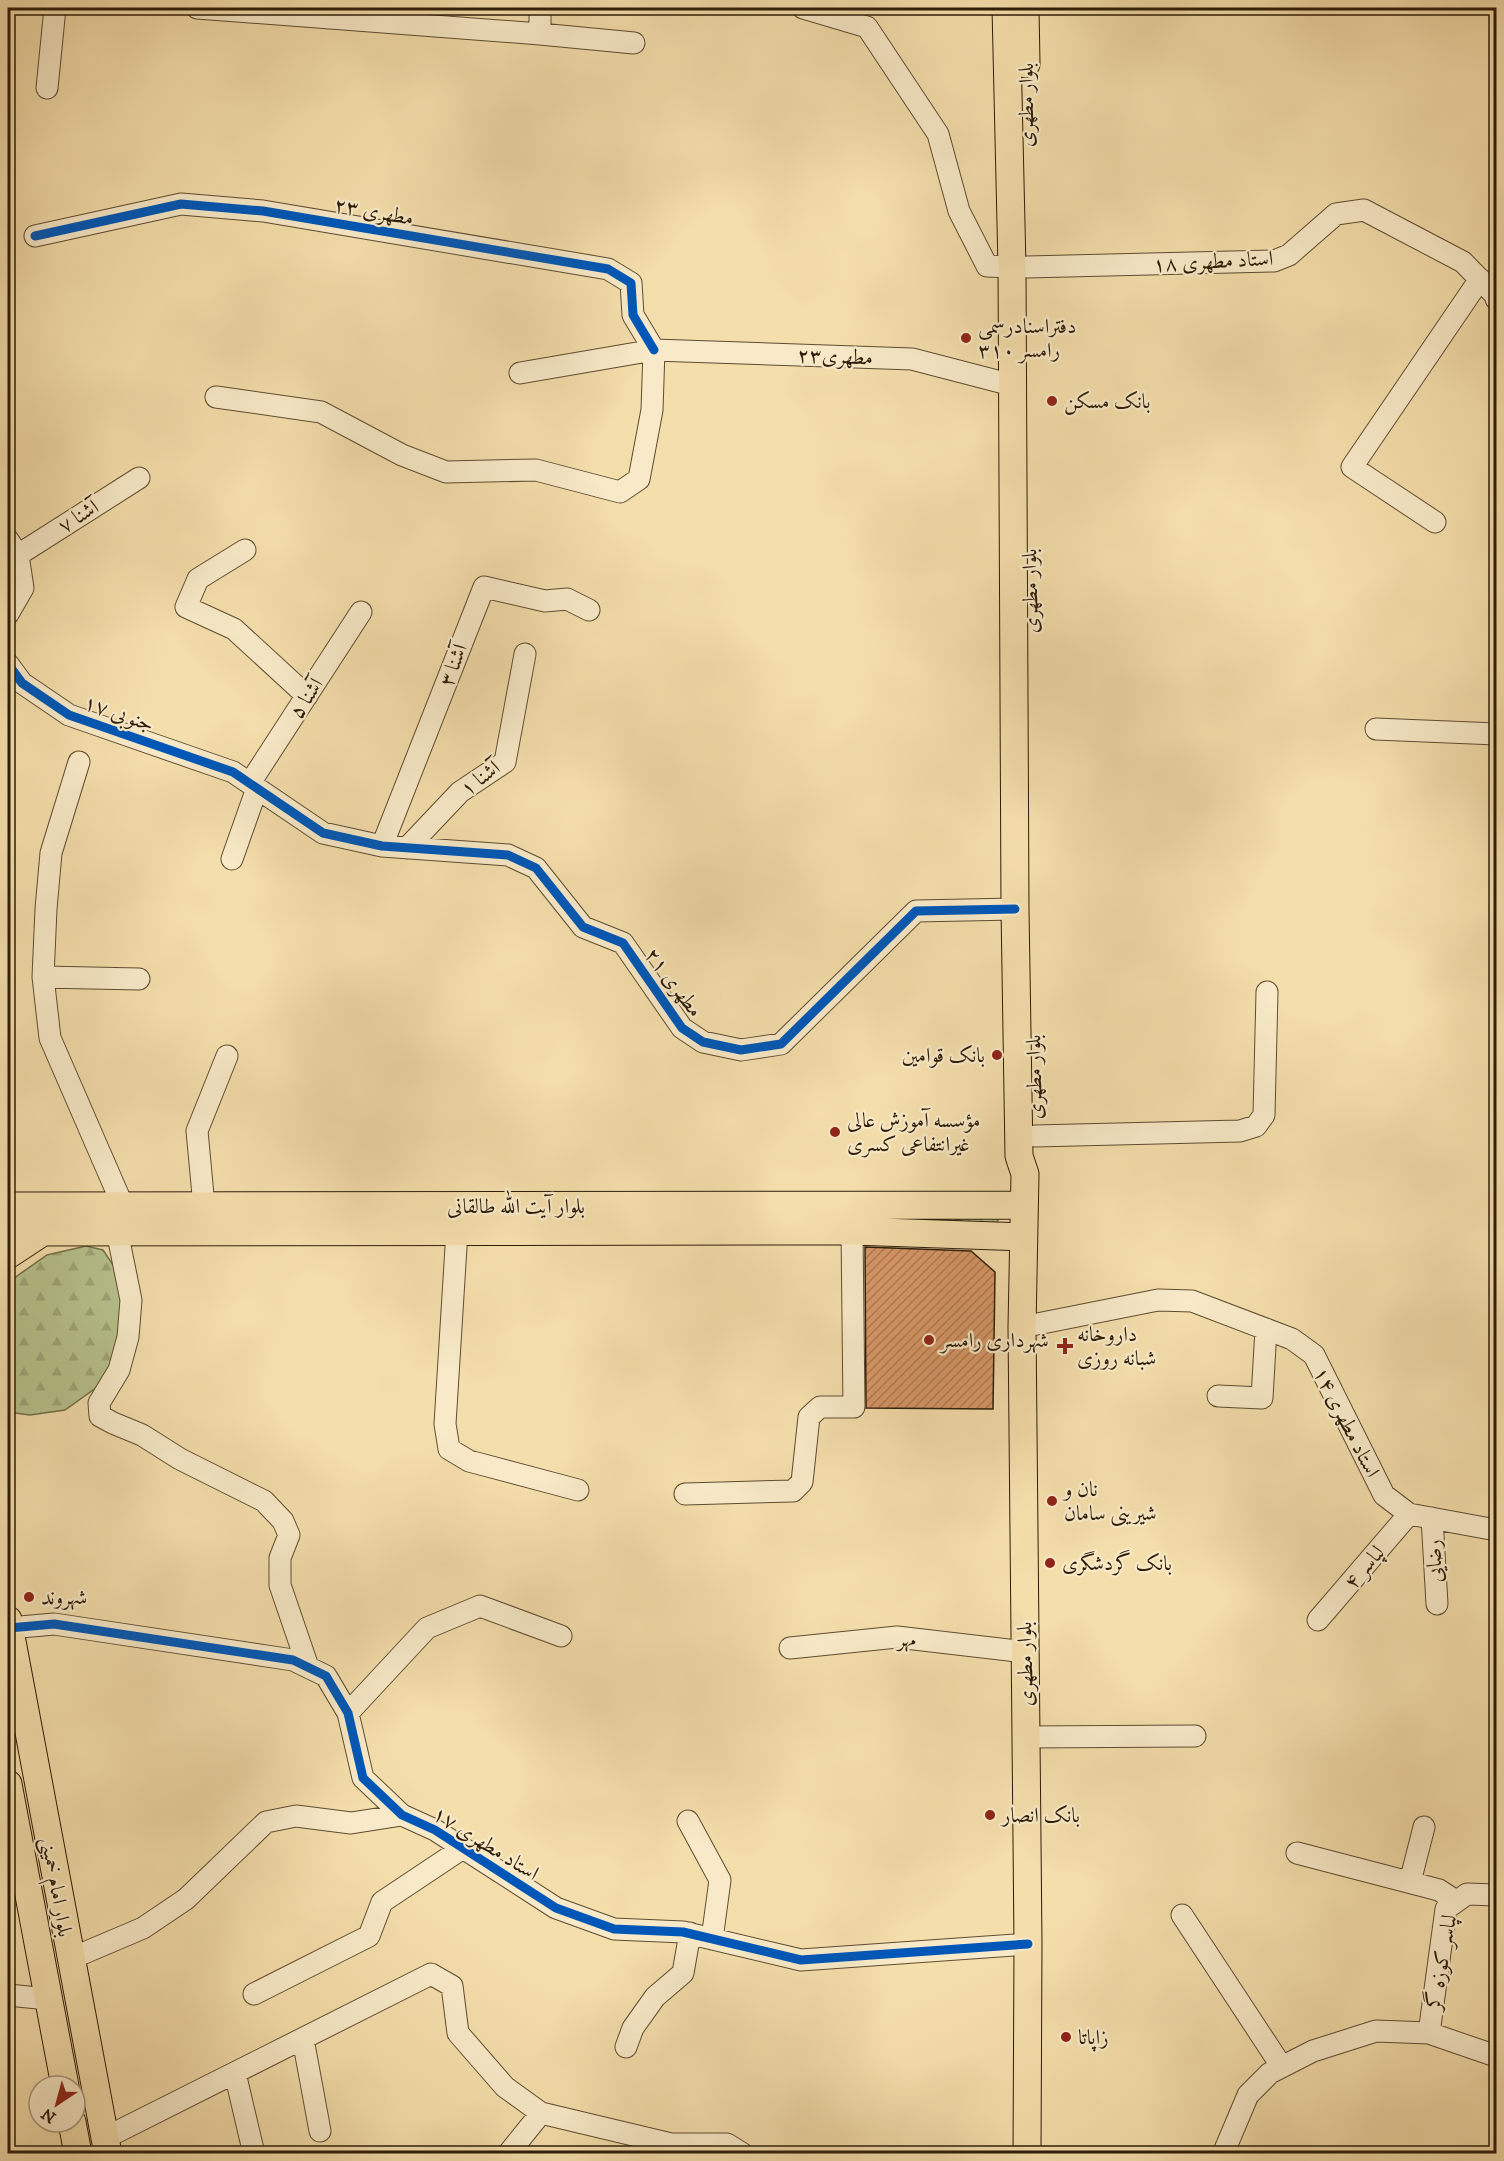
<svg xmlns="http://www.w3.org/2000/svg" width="1504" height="2161" font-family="'IM FELL DW Pica',Amiri,serif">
	<defs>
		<pattern id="grass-dots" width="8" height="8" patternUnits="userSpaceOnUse" patternTransform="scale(1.5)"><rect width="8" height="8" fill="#b7c28c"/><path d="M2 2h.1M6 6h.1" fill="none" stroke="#9ea677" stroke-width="1.8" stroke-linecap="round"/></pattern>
		<pattern id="forest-firs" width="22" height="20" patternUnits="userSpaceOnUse" patternTransform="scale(1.5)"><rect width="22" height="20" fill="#b7c28c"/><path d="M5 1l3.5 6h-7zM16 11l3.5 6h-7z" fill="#9ea677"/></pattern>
		<pattern id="building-hatch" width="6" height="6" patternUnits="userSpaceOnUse" patternTransform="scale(1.5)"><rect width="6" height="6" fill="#d89767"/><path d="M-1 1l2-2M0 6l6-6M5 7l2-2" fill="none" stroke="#b07a53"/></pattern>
	</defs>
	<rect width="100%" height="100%" fill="#f4deab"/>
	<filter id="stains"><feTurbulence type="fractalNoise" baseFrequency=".00333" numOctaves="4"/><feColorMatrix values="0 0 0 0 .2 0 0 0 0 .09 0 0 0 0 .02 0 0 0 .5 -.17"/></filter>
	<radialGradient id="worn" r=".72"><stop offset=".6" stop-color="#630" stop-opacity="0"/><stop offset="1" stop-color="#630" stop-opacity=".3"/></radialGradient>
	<path fill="url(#grass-dots)" stroke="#726f4a" stroke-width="1.5" d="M 991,1210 L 999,1218 L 995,1226 L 991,1227 L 955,1220 Z"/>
	<path fill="url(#forest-firs)" stroke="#726f4a" stroke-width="1.5" d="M 86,1246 L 103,1250 L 119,1274 L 125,1320 L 117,1358 L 100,1385 L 65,1410 L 30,1415 L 8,1412 L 8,1285 L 17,1276 L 47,1255 Z"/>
	<path fill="url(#building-hatch)" stroke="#2d1c08" stroke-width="1.5" d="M 865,1247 L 971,1251 L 995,1272 L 993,1409 L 866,1408 Z"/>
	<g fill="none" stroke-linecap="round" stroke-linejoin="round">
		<defs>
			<path id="minor" d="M 197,8 L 540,34 L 540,8
				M 803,8 L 867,27 L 938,134 L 959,211 L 987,266 L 1012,267
				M 540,34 L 634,43
				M 47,88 L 55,8
				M 35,236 L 181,204 L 263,211 L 608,269 L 631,283 L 633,315 L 654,350
				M 1027,267 L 1274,261 L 1289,255 L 1336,214 L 1364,210 L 1463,262 L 1495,295 L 1496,299
				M 520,373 L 654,350 L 912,359 L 1012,385
				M 216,397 L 321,412 L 402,455 L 446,472 L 536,470 L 620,492 L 639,479 L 652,410 L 654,350
				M 1435,522 L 1352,467 L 1480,279
				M 8,540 L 18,555 L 23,588 L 8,614
				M 245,550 L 198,579 L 186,607 L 234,629 L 307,696
				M 18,555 L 139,478
				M 8,664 L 22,683 L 69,715 L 233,772 L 323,833 L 382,846 L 508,855 L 536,868 L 583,927 L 623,943 L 682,1028 L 703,1042 L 741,1050 L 781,1044 L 916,911 L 1015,909
				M 1376,729 L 1496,734
				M 79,762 L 51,853 L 46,909 L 43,977 L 50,1038 L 123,1206
				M 250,783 L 361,612
				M 382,846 L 484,587 L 545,601 L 567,599 L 589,610
				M 407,848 L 460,792 L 505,762 L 525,654
				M 232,859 L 257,788
				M 43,977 L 139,979
				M 1035,1136 L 1240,1131 L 1256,1126 L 1264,1115 L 1267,992
				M 204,1206 L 197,1131 L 227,1056
				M 117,1231 L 131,1300 L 128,1337 L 119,1370 L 99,1403 L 100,1416 L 113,1423 L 142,1435 L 180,1459 L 264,1501 L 283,1521 L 289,1535 L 280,1558 L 280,1585 L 308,1667
				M 457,1231 L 445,1424 L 449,1449 L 469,1461 L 578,1490
				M 1022,1327 L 1158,1300 L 1192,1301 L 1292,1339 L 1314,1355 L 1384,1495 L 1409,1514 L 1496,1530
				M 1218,1396 L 1262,1398 L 1266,1329
				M 685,1494 L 793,1491 L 802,1482 L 809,1417 L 820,1407 L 854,1407 L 852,1231
				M 1432,1518 L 1437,1604
				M 1318,1620 L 1409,1514
				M 9,1628 L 54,1624 L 293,1660 L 326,1676 L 348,1713 L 363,1778 L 402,1815 L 435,1830 L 556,1908 L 614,1929 L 683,1932 L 801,1960 L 1028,1944
				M 790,1648 L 897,1637 L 1025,1652
				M 348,1713 L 427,1628 L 480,1606 L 561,1636
				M 1026,1737 L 1195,1736
				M 688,1821 L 720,1880 L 712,1939
				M 1297,1853 L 1439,1890 L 1456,1901
				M 1410,1882 L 1424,1827
				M 1182,1915 L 1282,2067
				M 70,1959 L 143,1928 L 186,1899 L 266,1822 L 296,1816 L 351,1823 L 402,1815
				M 254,1994 L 369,1936 L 382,1902 L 463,1848
				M 8,1995 L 48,1999
				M 1429,2033 L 1446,1909 L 1467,1894 L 1496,1895
				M 303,2039 L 320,2131
				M 626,2047 L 633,2028 L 655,1997 L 683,1973 L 690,1933
				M 235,2073 L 254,2154
				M 105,2138 L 431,1974 L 452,1986 L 458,2033 L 505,2087 L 541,2113 L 671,2144 L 727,2144 L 743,2154
				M 508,2154 L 541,2113
				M 1223,2154 L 1248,2095 L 1270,2073 L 1313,2051 L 1376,2031 L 1429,2033 L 1496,2056"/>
			<path id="major" d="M 1006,8 L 1012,267 L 1015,909 L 1019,1156 L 1025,1174 L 1022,1327 L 1028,1944 L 1027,2154
				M 1025,8 L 1026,64
				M 8,1206 L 1024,1205
				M 8,1232 L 852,1231 L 1023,1237
				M 8,1255 L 43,1232
				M 8,1620 L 108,2154
				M 8,1784 L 65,2086
				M 72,2122 L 78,2154"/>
		</defs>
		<use href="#minor" stroke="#5f4c31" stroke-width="23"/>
		<use href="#major" stroke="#2d1c08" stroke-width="29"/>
		<use href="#minor" stroke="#f8eac8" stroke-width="21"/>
		<use href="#major" stroke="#f4deab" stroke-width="27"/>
		<defs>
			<path id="cycleway" d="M 35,236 L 181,204 L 263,211 L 608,269 L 631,283 L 633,315 L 654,350
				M 8,664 L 22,683 L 69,715 L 233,772 L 323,833 L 382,846 L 508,855 L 536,868 L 583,927 L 623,943 L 682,1028 L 703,1042 L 741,1050 L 781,1044 L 916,911 L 1015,909
				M 9,1628 L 54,1624 L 293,1660 L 326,1676 L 348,1713 L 363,1778 L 402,1815 L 435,1830 L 556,1908 L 614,1929 L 683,1932 L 801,1960 L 1028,1944"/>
		</defs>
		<use href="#cycleway" stroke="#f8eac8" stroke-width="13"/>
		<use href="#cycleway" stroke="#0057b8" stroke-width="9"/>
	</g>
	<g fill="#8f2418" stroke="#f8eac8" stroke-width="2">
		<circle cx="966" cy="338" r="6"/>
		<circle cx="1052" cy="401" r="6"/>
		<circle cx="997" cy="1055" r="6"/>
		<circle cx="835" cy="1132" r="6"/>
		<circle cx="929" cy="1340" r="6"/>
		<path d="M1062 1337h6v6h6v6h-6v6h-6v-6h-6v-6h6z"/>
		<circle cx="1052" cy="1501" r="6"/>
		<circle cx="1050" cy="1563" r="6"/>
		<circle cx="29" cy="1597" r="6"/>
		<circle cx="990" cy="1815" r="6"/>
		<circle cx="1066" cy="2037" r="6"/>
	</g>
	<g text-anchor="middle" stroke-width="4.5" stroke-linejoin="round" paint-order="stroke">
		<g font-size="21" fill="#2d1c08" stroke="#f8eac8">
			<text transform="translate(1026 105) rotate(-90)" y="7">بلوار مطهری</text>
			<text transform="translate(374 211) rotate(10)" y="7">مطهری ۲۳</text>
			<text transform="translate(1213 261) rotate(-3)" y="7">استاد مطهری ۱۸</text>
			<text transform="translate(835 356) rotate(2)" y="7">مطهری۲۳</text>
			<text transform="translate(78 516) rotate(-32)" y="7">آشنا ۷</text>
			<text transform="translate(1030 591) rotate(-91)" y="7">بلوار مطهری</text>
			<text transform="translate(453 665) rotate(-69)" y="7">آشنا ۳</text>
			<text transform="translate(306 698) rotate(-57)" y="7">آشنا ۵</text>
			<text transform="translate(119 713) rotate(19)" y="7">جنوبی ۱۷</text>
			<text transform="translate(480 778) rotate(-37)" y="7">آشنا ۱</text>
			<text transform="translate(674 982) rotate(53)" y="7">مطهری ۲۱</text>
			<text transform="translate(1034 1077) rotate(-91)" y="7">بلوار مطهری</text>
			<text x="516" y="1213">بلوار آیت الله طالقانی</text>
			<text transform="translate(1347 1422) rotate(63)" y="7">استاد مطهری ۱۴</text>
			<text transform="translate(1434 1561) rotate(-93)" y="7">رضایی</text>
			<text transform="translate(1364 1567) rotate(-49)" y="7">لپاسر ۴</text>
			<text transform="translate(907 1639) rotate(4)" y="7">مهر</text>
			<text transform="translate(1025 1664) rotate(-91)" y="7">بلوار مطهری</text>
			<text transform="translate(486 1843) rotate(32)" y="7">استاد مطهری ۱۷</text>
			<text transform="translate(57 1887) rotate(80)" y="7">بلوار امام خمینی</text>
			<text transform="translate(1441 1962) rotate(-80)" y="7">لپاسر کوزه گر</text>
		</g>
		<g font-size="21" fill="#2d1c08" stroke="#f8eac8" text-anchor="start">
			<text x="978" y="333">دفتراسنادرسمی<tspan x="978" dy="24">۳۱۰ رامسر</tspan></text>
			<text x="1064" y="408">بانک مسکن</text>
			<text x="985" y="1062" text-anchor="end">بانک قوامین</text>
			<text x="847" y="1127">مؤسسه آموزش عالی<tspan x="847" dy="24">غیرانتفاعی کسری</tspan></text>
			<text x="1077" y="1341">داروخانه<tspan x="1077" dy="24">شبانه روزی</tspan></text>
			<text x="941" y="1347">شهرداری رامسر</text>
			<text x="1064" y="1496">نان و<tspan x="1064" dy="24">شیرینی سامان</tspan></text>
			<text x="1062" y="1570">بانک گردشگری</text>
			<text x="41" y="1604">شهروند</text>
			<text x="1002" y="1822">بانک انصار</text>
			<text x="1078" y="2044">زاپاتا</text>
		</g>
	</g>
	<rect width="1504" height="2161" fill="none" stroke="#f4deab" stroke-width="30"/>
	<rect x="9" y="9" width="1486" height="2143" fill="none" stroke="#2d1c08" stroke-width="3"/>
	<rect x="15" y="15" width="1474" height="2131" fill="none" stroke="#2d1c08" stroke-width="1.5"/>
	<g transform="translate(57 2104) rotate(216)"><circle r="28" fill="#f8eac8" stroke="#a7987b" stroke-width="1.5"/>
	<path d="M0-4.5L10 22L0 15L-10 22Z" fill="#8f2418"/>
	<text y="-9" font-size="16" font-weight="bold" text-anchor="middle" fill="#2d1c08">N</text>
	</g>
	<rect width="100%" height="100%" filter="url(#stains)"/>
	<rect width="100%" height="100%" fill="url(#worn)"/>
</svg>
